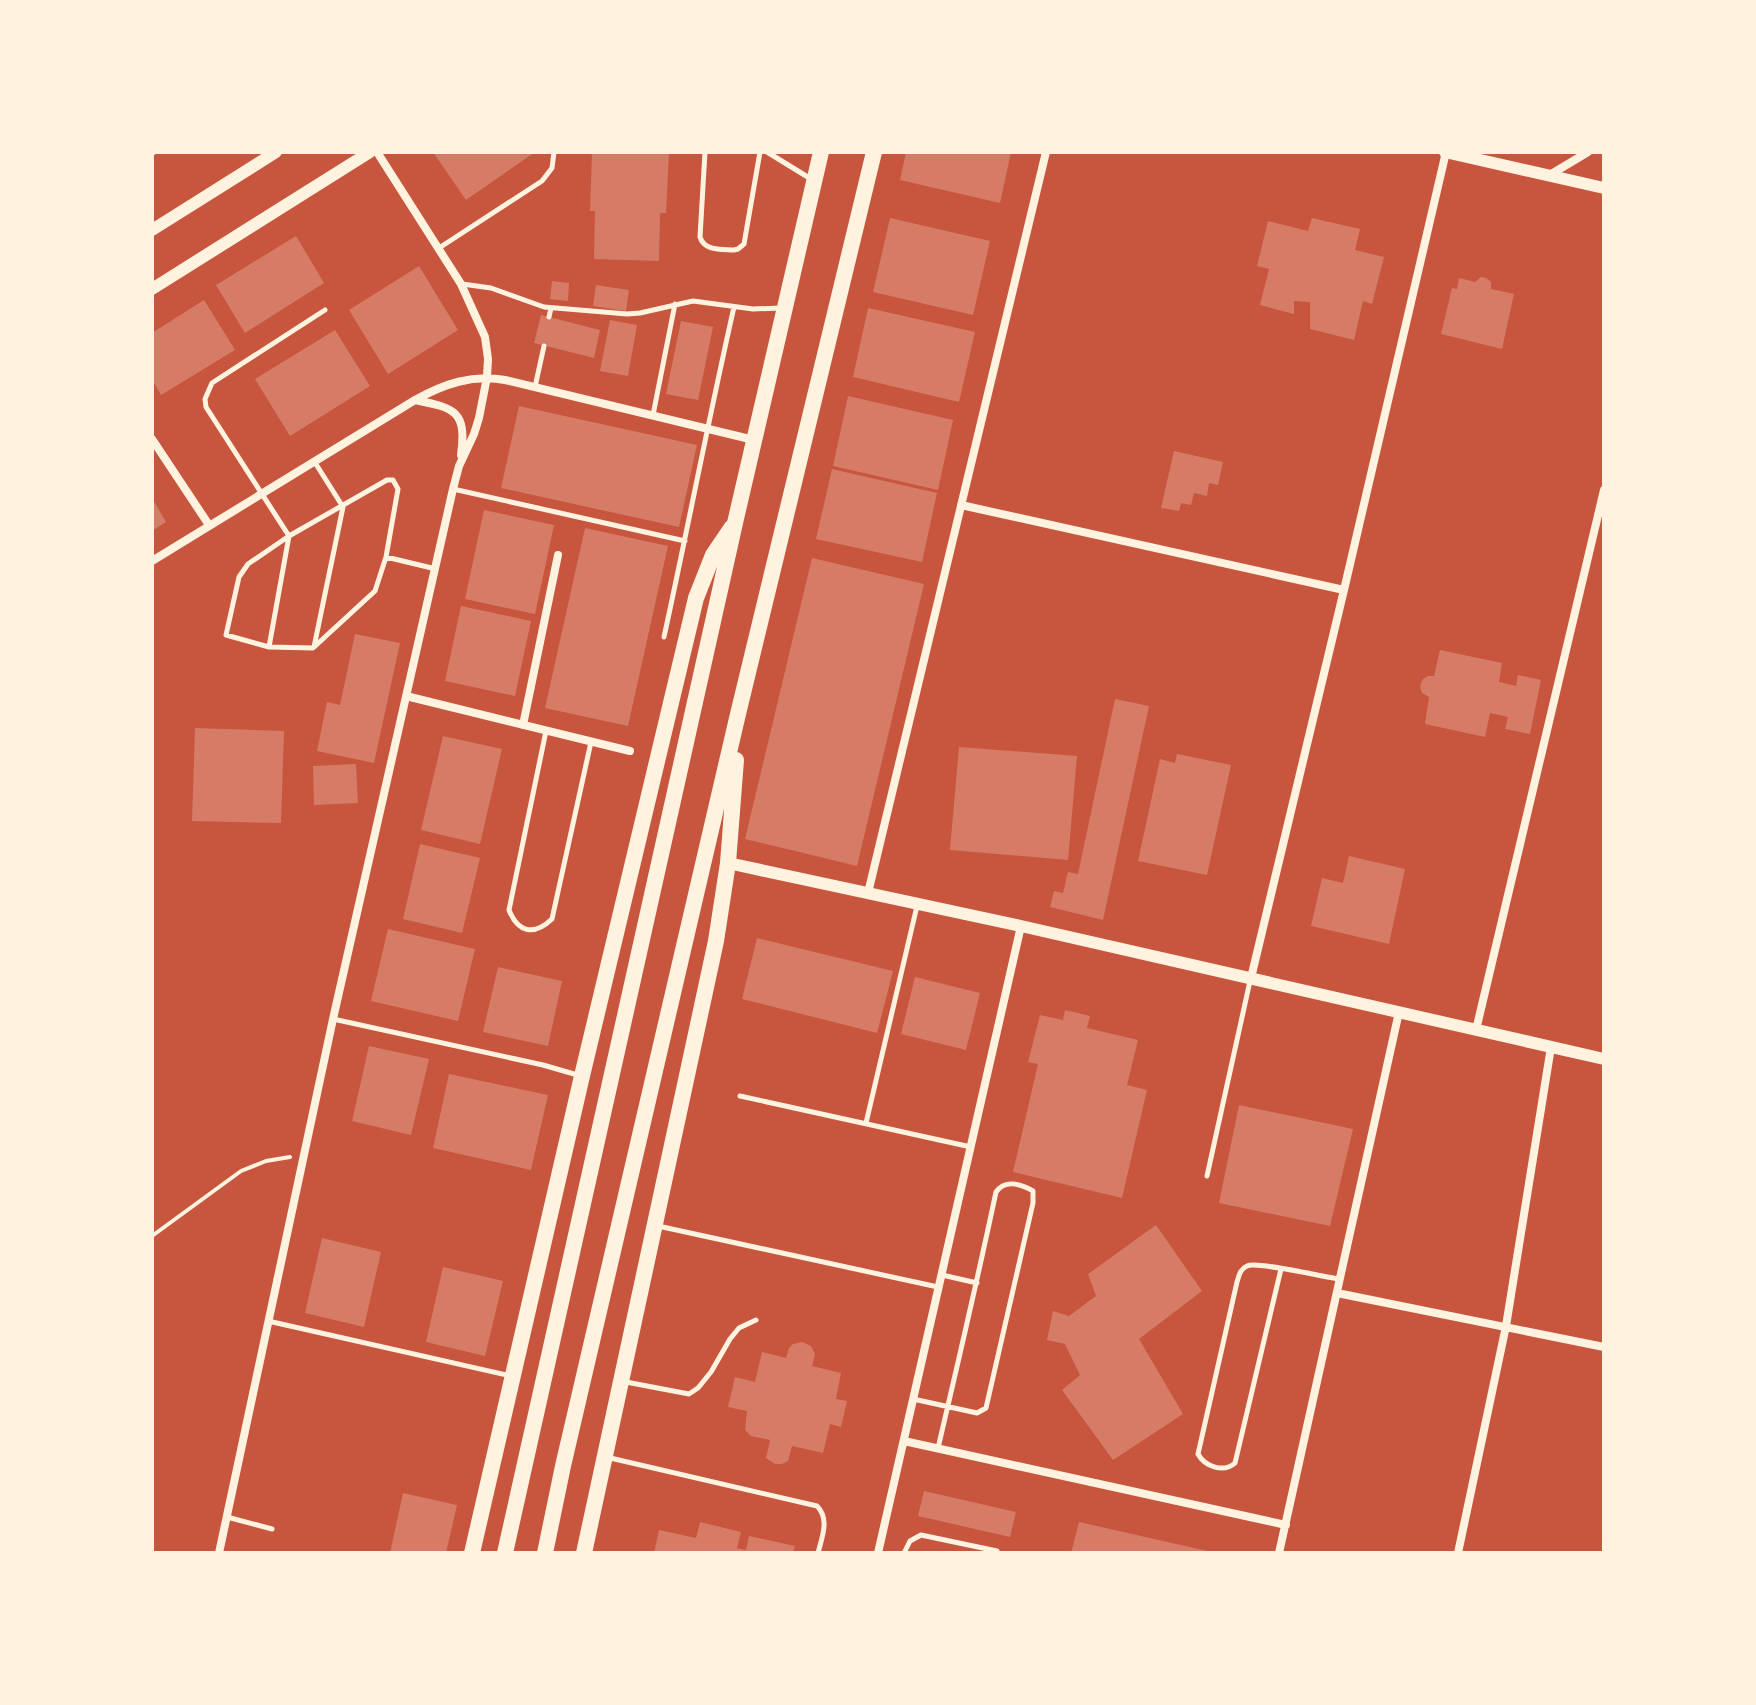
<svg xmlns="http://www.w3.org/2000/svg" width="1756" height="1705" font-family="'Public Sans',sans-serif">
	<rect width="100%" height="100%" fill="#c8553d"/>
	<path fill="#d67c66" d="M 433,152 L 535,152 L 466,200 Z
		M 592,152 L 669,152 L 666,213 L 660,213 L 659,261 L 594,259 L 595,211 L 590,211 Z
		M 906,152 L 1011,152 L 1000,203 L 900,180 Z
		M 890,218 L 990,241 L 973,315 L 873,292 Z
		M 1312,218 L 1360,229 L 1355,250 L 1384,257 L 1372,304 L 1363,301 L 1354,340 L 1310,329 L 1310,302 L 1294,301 L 1294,314 L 1260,305 L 1269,269 L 1257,266 L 1268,221 L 1308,231 Z
		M 296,236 L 324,283 L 245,333 L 216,285 Z
		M 419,266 L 458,330 L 388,374 L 349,310 Z
		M 1481,277 L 1486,278 L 1491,282 L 1491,289 L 1514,294 L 1502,349 L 1441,334 L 1452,288 L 1457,289 L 1459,278 L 1475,282 Z
		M 552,281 L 569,283 L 568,301 L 550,299 Z
		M 596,285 L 629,290 L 626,311 L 593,306 Z
		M 204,300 L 235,350 L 161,395 L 152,379 L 152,333 Z
		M 868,308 L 975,332 L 959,402 L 853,377 Z
		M 541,315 L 600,330 L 594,358 L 534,343 Z
		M 610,320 L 637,325 L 628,376 L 600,371 Z
		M 681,321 L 713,327 L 698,400 L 666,394 Z
		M 335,330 L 370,386 L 290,436 L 255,379 Z
		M 848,396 L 953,420 L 938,490 L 833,466 Z
		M 519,406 L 697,445 L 679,527 L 501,488 Z
		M 1174,451 L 1223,462 L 1218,485 L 1209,483 L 1207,496 L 1194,493 L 1191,505 L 1181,503 L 1179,511 L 1161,508 Z
		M 832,469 L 937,493 L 922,562 L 816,539 Z
		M 152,498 L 166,522 L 152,531 Z
		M 484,510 L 554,525 L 535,614 L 465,599 Z
		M 585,528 L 668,546 L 628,726 L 545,708 Z
		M 812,558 L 924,584 L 857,866 L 745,839 Z
		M 461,606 L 531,621 L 515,696 L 445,681 Z
		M 355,634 L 400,643 L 374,763 L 317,751 L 327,702 L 340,705 Z
		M 1440,650 L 1502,663 L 1499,682 L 1516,686 L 1518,675 L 1541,680 L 1530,734 L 1505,729 L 1508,717 L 1490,713 L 1485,737 L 1425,724 L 1429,697 L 1422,693 L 1420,686 L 1423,679 L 1428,676 L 1434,676 Z
		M 1115,699 L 1149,706 L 1103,920 L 1050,907 L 1054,891 L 1063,893 L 1068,872 L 1078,874 Z
		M 195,728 L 284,731 L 281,823 L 192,821 Z
		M 443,736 L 502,749 L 480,844 L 421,830 Z
		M 959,747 L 1077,756 L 1068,860 L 950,850 Z
		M 1177,754 L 1231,765 L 1207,875 L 1138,861 L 1160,759 L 1175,763 Z
		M 356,764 L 358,803 L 314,805 L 313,766 Z
		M 420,844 L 480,858 L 462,933 L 403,919 Z
		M 1349,856 L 1405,869 L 1389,944 L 1311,926 L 1322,878 L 1343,883 Z
		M 388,929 L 475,949 L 458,1021 L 371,1001 Z
		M 757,938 L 893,971 L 877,1033 L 742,999 Z
		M 498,967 L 562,981 L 548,1046 L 483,1032 Z
		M 915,977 L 980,993 L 966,1050 L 901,1034 Z
		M 1065,1010 L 1090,1016 L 1087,1028 L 1138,1040 L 1127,1085 L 1147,1090 L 1122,1198 L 1013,1172 L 1038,1064 L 1028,1062 L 1040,1015 L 1063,1020 Z
		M 369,1046 L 429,1059 L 411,1135 L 352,1121 Z
		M 449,1074 L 548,1095 L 531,1170 L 433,1148 Z
		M 1239,1105 L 1353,1129 L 1330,1226 L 1219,1203 Z
		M 1156,1225 L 1202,1291 L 1139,1339 L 1183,1414 L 1113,1460 L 1062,1390 L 1080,1375 L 1065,1344 L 1047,1340 L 1053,1311 L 1069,1316 L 1096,1296 L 1088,1274 Z
		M 322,1238 L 381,1252 L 364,1327 L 305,1313 Z
		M 443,1267 L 503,1281 L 485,1356 L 426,1342 Z
		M 802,1342 L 811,1346 L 815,1354 L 812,1366 L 841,1373 L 836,1399 L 847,1401 L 841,1427 L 830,1424 L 823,1453 L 792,1446 L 788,1461 L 782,1464 L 775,1464 L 766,1458 L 770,1440 L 751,1436 L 745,1430 L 747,1411 L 728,1407 L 735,1377 L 755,1382 L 762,1352 L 786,1358 L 789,1348 L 793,1344 Z
		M 924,1491 L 1016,1512 L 1010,1537 L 918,1516 Z
		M 403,1493 L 457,1505 L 446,1553 L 390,1553 Z
		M 700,1522 L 741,1532 L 737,1548 L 746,1550 L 749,1536 L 795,1546 L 793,1553 L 654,1553 L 659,1530 L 696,1538 Z
		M 1079,1522 L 1212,1552 L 1212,1553 L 1071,1553 Z"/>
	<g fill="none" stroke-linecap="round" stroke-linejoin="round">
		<path stroke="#fff3e0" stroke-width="4" d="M 152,154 L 155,152
			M 152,1236 L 241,1171 L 266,1161 L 290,1157"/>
		<path stroke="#fff3e0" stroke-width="5" d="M 705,152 L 700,237 C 704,251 721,249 734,250 L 738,249 L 744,244 L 760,152
			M 767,152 L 811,179
			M 439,248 L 542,181 L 552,168 L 554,152
			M 462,284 L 491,288 L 544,307 L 627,314 L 640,313 L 693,301 L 753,309 L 782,308
			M 549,317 L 551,308
			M 535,387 L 544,346
			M 653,415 L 675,304
			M 387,480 L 393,480 L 398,489 L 386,557 L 375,591 L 313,648 L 269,647 L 226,635 L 239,577 L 248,564 L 289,536 Z
			M 453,489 L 685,541
			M 386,557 L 436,569
			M 664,637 C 688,527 709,417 734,307
			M 269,647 L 289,536 L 206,407 L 205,399 L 212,383 L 325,310
			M 314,647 L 343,507 L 314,461
			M 546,731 L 509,910 C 518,933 534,936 552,919 L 591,742
			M 333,1019 L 543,1065 L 581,1076
			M 740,1096 L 971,1147
			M 866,1123 L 917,906
			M 1207,1176 L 1250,981
			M 658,1226 L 938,1287
			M 1281,1269 L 1235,1463 C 1224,1473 1205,1467 1198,1454 L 1237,1282 C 1239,1276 1240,1269 1247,1266 C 1257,1261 1323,1277 1339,1279
			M 942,1275 L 977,1283
			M 268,1321 L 511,1376
			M 626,1382 L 689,1394 L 698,1388 L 711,1372 L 730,1339 L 739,1328 L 756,1320
			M 913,1399 L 977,1413 L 986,1408 L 1033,1203 L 1033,1191 C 1021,1184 1005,1179 996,1192 C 978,1277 958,1363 938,1448
			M 606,1457 L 817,1506 C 830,1519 822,1537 818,1553
			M 227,1517 L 272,1529
			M 904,1553 L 910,1541 L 921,1535 L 997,1551"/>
		<path stroke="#fff3e0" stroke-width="8" d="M 1548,176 L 1588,152
			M 415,400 C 455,408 467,411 461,455
			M 152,439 L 209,525
			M 961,505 L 1344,590
			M 152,561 L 415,400 C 444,384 472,374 505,380 L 754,440
			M 406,696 L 630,751
			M 523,725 L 558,555
			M 868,893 L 1046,152
			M 1251,978 L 1344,590 L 1446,152
			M 1476,1030 L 1604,490
			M 1337,1293 L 1604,1347
			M 904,1441 L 1286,1525
			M 219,1553 L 333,1019 L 453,489 L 459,466 L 474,434 L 479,418 L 487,377 L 488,359 L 485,337 L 461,284 L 377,152
			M 878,1553 L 1021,926
			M 1279,1553 L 1399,1012
			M 1458,1553 L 1506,1326 L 1551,1047"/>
		<path stroke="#fff3e0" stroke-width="12" d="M 1445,152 L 1604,188
			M 152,230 L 276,152
			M 152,289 L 370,152
			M 728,863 L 1021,926 L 1604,1059"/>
		<path stroke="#fff3e0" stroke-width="16" d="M 472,1553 L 582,1076 L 696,598 L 713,555 L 732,527
			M 505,1553 L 735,523 L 821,152
			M 545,1553 L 563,1466 L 738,714 L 874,152
			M 584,1553 L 716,941 L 728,863 L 736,760"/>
	</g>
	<rect width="1756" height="1705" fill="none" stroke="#fff3e0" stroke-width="308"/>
</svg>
